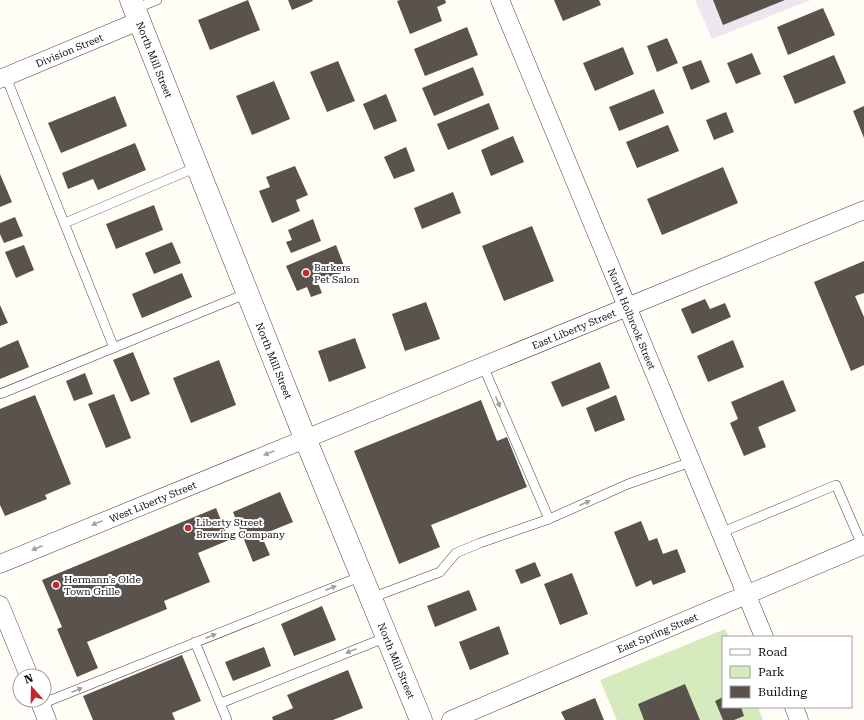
<svg xmlns="http://www.w3.org/2000/svg" width="864" height="720" font-family="'Roboto Serif',serif">
	<rect width="100%" height="100%" fill="#fffdf5"/>
	<path fill="#eee6ef" d="M 695,0 L 811,0 L 712,39 Z"/>
	<path fill="#d5ebbd" d="M 725,629 L 729,637 L 723,637 L 723,707 L 758,707 L 763,720 L 617,720 L 600,680 Z"/>
	<path fill="#5a524d" d="M 248,0 L 260,30 L 210,50 L 198,20 Z
		M 288,0 L 312,0 L 313,1 L 292,10 Z
		M 400,0 L 445,0 L 446,3 L 437,7 L 442,21 L 410,34 L 397,1 Z
		M 554,0 L 599,0 L 601,5 L 563,21 Z
		M 713,0 L 785,0 L 723,25 Z
		M 823,8 L 835,35 L 788,55 L 777,27 Z
		M 467,27 L 478,55 L 425,76 L 414,49 Z
		M 667,38 L 678,63 L 657,72 L 647,46 Z
		M 623,47 L 634,74 L 595,91 L 583,63 Z
		M 752,53 L 761,74 L 736,84 L 727,63 Z
		M 834,55 L 846,83 L 795,104 L 783,76 Z
		M 701,60 L 710,82 L 691,90 L 682,67 Z
		M 338,61 L 355,101 L 327,112 L 310,72 Z
		M 473,67 L 484,95 L 434,116 L 422,88 Z
		M 274,81 L 290,119 L 252,135 L 236,96 Z
		M 654,89 L 664,113 L 619,131 L 609,107 Z
		M 386,94 L 397,121 L 374,130 L 363,104 Z
		M 115,96 L 127,126 L 61,153 L 48,123 Z
		M 489,103 L 499,129 L 448,150 L 437,124 Z
		M 864,106 L 864,138 L 853,111 Z
		M 726,112 L 734,132 L 714,140 L 706,120 Z
		M 668,125 L 679,151 L 637,168 L 626,142 Z
		M 513,136 L 524,162 L 491,176 L 481,150 Z
		M 135,143 L 146,170 L 98,190 L 93,179 L 68,189 L 62,173 Z
		M 406,147 L 415,171 L 394,179 L 384,157 Z
		M 295,166 L 308,195 L 296,200 L 300,211 L 272,223 L 259,191 L 270,187 L 266,177 Z
		M 723,167 L 738,203 L 662,235 L 647,199 Z
		M 0,174 L 12,202 L 0,207 Z
		M 453,192 L 461,213 L 422,229 L 414,208 Z
		M 154,205 L 163,230 L 116,249 L 106,224 Z
		M 15,217 L 23,236 L 4,243 L 0,234 L 0,223 Z
		M 313,219 L 321,241 L 291,253 L 286,242 L 292,240 L 288,230 Z
		M 532,226 L 554,281 L 504,301 L 482,246 Z
		M 172,242 L 181,263 L 154,274 L 145,253 Z
		M 24,245 L 34,270 L 16,278 L 5,252 Z
		M 336,245 L 346,271 L 318,283 L 322,293 L 311,297 L 307,287 L 297,291 L 286,266 Z
		M 864,261 L 864,293 L 855,296 L 864,317 L 864,365 L 851,371 L 814,282 Z
		M 182,273 L 192,297 L 142,318 L 132,294 Z
		M 705,299 L 710,309 L 725,303 L 731,317 L 692,334 L 681,309 Z
		M 426,302 L 440,339 L 405,351 L 392,314 Z
		M 0,305 L 8,323 L 0,326 Z
		M 355,338 L 366,368 L 329,382 L 318,351 Z
		M 18,340 L 29,367 L 0,379 L 0,348 Z
		M 733,340 L 744,367 L 708,382 L 697,356 Z
		M 133,352 L 150,394 L 131,402 L 113,360 Z
		M 219,360 L 236,405 L 191,423 L 173,378 Z
		M 600,362 L 610,388 L 562,407 L 551,382 Z
		M 85,373 L 93,394 L 74,401 L 66,381 Z
		M 783,380 L 796,411 L 758,427 L 766,447 L 744,456 L 730,423 L 738,419 L 731,402 Z
		M 114,394 L 131,438 L 106,448 L 88,404 Z
		M 35,395 L 71,484 L 45,495 L 47,499 L 5,516 L 0,505 L 0,409 Z
		M 616,395 L 625,420 L 595,432 L 586,408 Z
		M 481,400 L 497,441 L 507,437 L 527,487 L 431,525 L 440,547 L 399,564 L 354,451 Z
		M 280,492 L 293,522 L 261,535 L 270,555 L 253,562 L 233,512 Z
		M 216,508 L 229,540 L 198,553 L 210,582 L 164,601 L 167,609 L 87,642 L 98,668 L 77,677 L 57,629 L 62,627 L 42,580 Z
		M 641,521 L 649,541 L 657,538 L 663,554 L 677,549 L 686,572 L 653,585 L 651,580 L 636,587 L 614,532 Z
		M 535,562 L 541,576 L 521,584 L 515,570 Z
		M 572,573 L 588,614 L 560,625 L 544,584 Z
		M 469,590 L 477,610 L 435,627 L 427,606 Z
		M 322,606 L 336,640 L 294,656 L 281,624 Z
		M 499,626 L 509,654 L 470,670 L 459,642 Z
		M 264,647 L 271,666 L 233,681 L 225,662 Z
		M 182,655 L 201,701 L 172,713 L 175,720 L 93,720 L 83,696 Z
		M 348,670 L 363,708 L 333,720 L 273,720 L 272,717 L 293,708 L 287,695 Z
		M 685,684 L 700,720 L 644,720 L 638,704 Z
		M 723,697 L 723,707 L 741,707 L 744,716 L 734,720 L 723,720 L 715,701 Z
		M 595,698 L 604,720 L 565,720 L 561,712 Z"/>
	<g fill="none" stroke-linecap="round" stroke-linejoin="round">
		<defs>
			<path id="service" d="M 134,9 L 157,0
				M 6,77 L 114,348
				M 65,223 L 197,167
				M 483,366 L 549,519
				M 0,394 L 248,293
				M 720,533 L 836,485 L 862,545
				M 371,598 L 440,572 L 456,553 L 480,543 L 549,519 L 628,484 L 691,462
				M 195,642 L 227,720
				M 221,703 L 387,637
				M 41,704 L 362,576"/>
			<g id="minor">
				<path id="s1" d="M 500,0 L 764,637"/>
				<path id="s2" d="M 0,79 L 139,21"/>
				<path id="s3" d="M 0,564 L 864,210"/>
				<path d="M 0,605 L 29,676"/>
				<path d="M 39,700 L 47,720"/>
				<path d="M 794,707 L 799,720"/>
				<path id="s4" d="M 451,720 L 864,545"/>
			</g>
			<g id="tertiary">
				<path id="s5" d="M 131,0 L 305,438 L 421,720"/>
			</g>
		</defs>
		<use href="#service" stroke="#444" stroke-width="10"/>
		<use href="#minor" stroke="#444" stroke-width="19"/>
		<use href="#tertiary" stroke="#444" stroke-width="23"/>
		<use href="#service" stroke="#fff" stroke-width="9"/>
		<use href="#minor" stroke="#fff" stroke-width="18"/>
		<use href="#tertiary" stroke="#fff" stroke-width="22"/>
	</g>
	<defs><path id="oneway-solid" d="M-6-.8H1V-3.2L6.5 0L1 3.2V.8H-6Z"/></defs>
	<g fill="#a0a0a0">
		<use href="#oneway-solid" transform="translate(498 402) rotate(67)"/>
		<use href="#oneway-solid" transform="translate(269 453) rotate(158)"/>
		<use href="#oneway-solid" transform="translate(585 503) rotate(-24)"/>
		<use href="#oneway-solid" transform="translate(97 523) rotate(158)"/>
		<use href="#oneway-solid" transform="translate(37 548) rotate(157)"/>
		<use href="#oneway-solid" transform="translate(331 588) rotate(-22)"/>
		<use href="#oneway-solid" transform="translate(211 636) rotate(-22)"/>
		<use href="#oneway-solid" transform="translate(351 651) rotate(158)"/>
		<use href="#oneway-solid" transform="translate(77 690) rotate(-22)"/>
	</g>
	<g fill="#c4262e" stroke="#fff" stroke-width="1.5">
		<circle cx="306" cy="273" r="4"/>
		<circle cx="188" cy="528" r="4"/>
		<circle cx="56" cy="585" r="4"/>
	</g>
	<g text-anchor="middle" stroke-width="4" stroke-linejoin="round" paint-order="stroke">
		<g font-size="10" fill="#111" stroke="#fff">
			<text dy="4" stroke="none"><textPath href="#s2" startOffset="75">Division Street</textPath></text>
			<text dy="4" stroke="none"><textPath href="#s5" startOffset="64">North Mill Street</textPath></text>
			<text dy="4" stroke="none"><textPath href="#s1" startOffset="345">North Holbrook Street</textPath></text>
			<text dy="4" stroke="none"><textPath href="#s3" startOffset="620">East Liberty Street</textPath></text>
			<text dy="4" stroke="none"><textPath href="#s5" startOffset="388">North Mill Street</textPath></text>
			<text dy="4" stroke="none"><textPath href="#s3" startOffset="165">West Liberty Street</textPath></text>
			<text dy="4" stroke="none"><textPath href="#s4" startOffset="224">East Spring Street</textPath></text>
			<text dy="4" stroke="none"><textPath href="#s5" startOffset="712">North Mill Street</textPath></text>
		</g>
		<g font-size="10" fill="#111" stroke="#fff" text-anchor="start">
			<text x="314" y="271">Barkers<tspan x="314" dy="12">Pet Salon</tspan></text>
			<text x="196" y="526">Liberty Street<tspan x="196" dy="12">Brewing Company</tspan></text>
			<text x="64" y="583">Hermann's Olde<tspan x="64" dy="12">Town Grille</tspan></text>
		</g>
	</g>
	<rect x="722" y="636" width="130" height="72" fill="#ffffff" stroke="#a0a0a0"/>
	<rect x="730" y="649" width="20" height="6" fill="#ffffff" stroke="#a0a0a0"/>
	<text x="758" y="656" font-size="12" fill="#111111">Road</text>
	<rect x="730" y="666" width="20" height="12" fill="#d5ebbd" stroke="#a0a0a0"/>
	<text x="758" y="676" font-size="12" fill="#111111">Park</text>
	<rect x="730" y="686" width="20" height="12" fill="#5a524d" stroke="#a0a0a0"/>
	<text x="758" y="696" font-size="12" fill="#111111">Building</text>
	<g transform="translate(32 688) rotate(340)"><circle r="19" fill="#ffffff" stroke="#a0a0a0"/>
	<path d="M0-3L7 15L0 10L-7 15Z" fill="#c4262e"/>
	<text y="-6" font-size="11" font-weight="bold" text-anchor="middle" fill="#111111">N</text>
	</g>
</svg>
